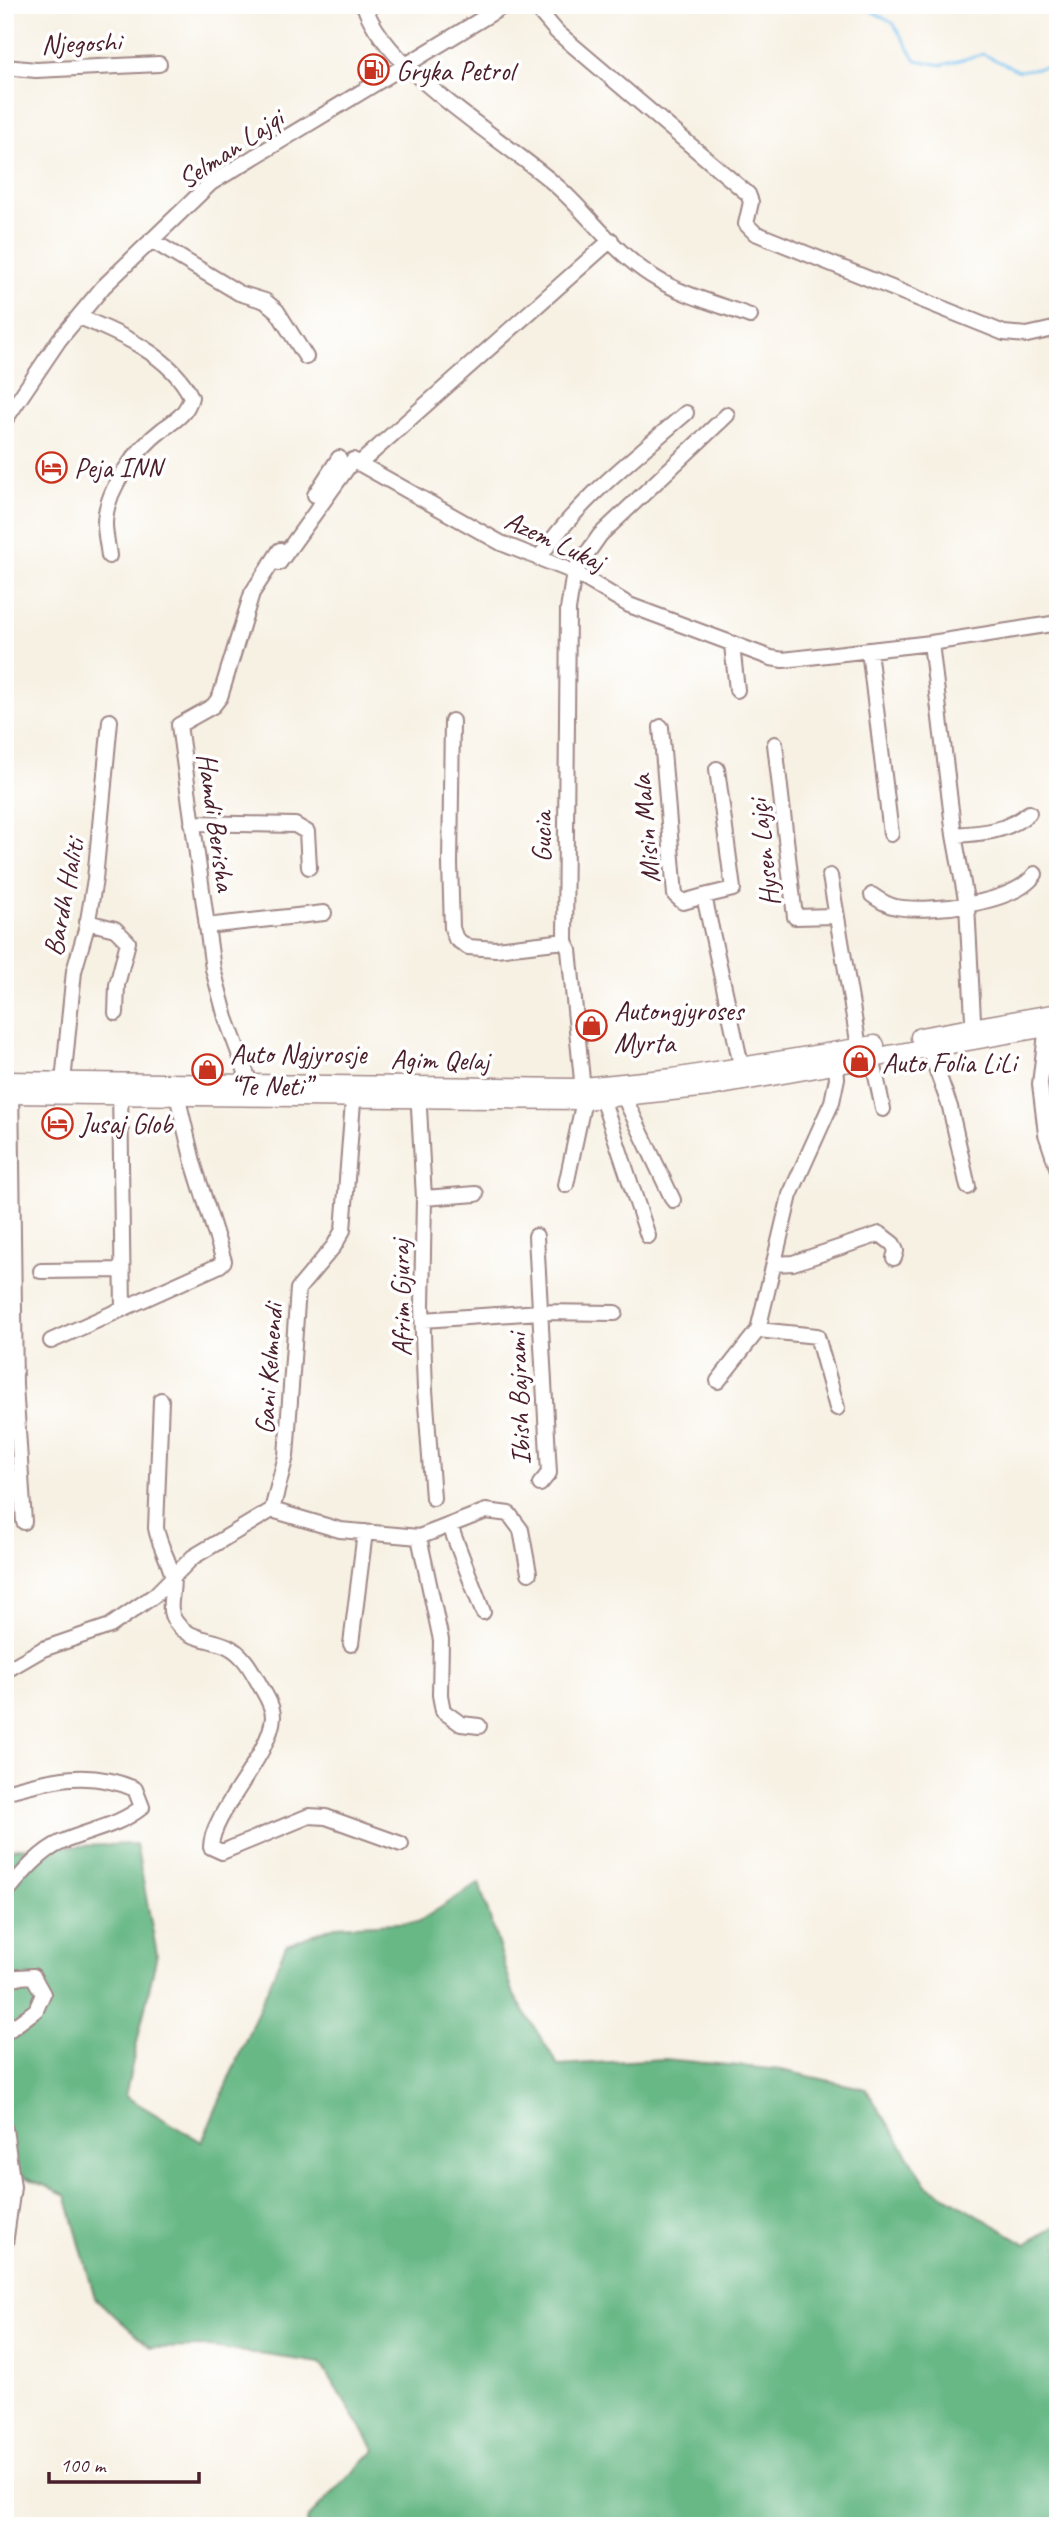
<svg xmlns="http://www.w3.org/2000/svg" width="1063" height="2531" font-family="Caveat,sans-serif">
	<rect width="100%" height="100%" fill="#fff"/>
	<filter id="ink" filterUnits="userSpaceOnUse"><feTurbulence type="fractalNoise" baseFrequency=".0143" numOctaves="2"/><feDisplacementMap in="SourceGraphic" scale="14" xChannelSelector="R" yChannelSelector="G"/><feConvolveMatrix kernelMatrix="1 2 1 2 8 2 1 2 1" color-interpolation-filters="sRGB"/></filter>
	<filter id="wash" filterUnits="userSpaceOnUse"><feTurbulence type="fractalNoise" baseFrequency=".00686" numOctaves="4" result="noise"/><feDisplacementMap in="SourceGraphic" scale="28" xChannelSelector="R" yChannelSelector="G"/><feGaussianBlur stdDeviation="1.57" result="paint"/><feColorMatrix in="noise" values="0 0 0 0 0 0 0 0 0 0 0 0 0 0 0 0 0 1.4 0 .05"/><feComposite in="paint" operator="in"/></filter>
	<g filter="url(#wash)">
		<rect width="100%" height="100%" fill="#f7f1e3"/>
		<path fill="#68b885" stroke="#596c58" stroke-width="2" d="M 136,1844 L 157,1954 L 125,2096 L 202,2142 L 286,1945 L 335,1926 L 418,1922 L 479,1883 L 514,1995 L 558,2065 L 664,2059 L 781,2070 L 866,2089 L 927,2185 L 1026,2244 L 1058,2224 L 1058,2526 L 306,2526 L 308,2518 L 375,2450 L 320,2363 L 211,2347 L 151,2348 L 95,2298 L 66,2195 L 5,2168 L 5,1851 L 16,1848 Z"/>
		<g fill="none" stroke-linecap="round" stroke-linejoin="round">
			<path stroke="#75bfee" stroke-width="2.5" d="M 860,5 L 893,23 L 916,60 L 942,65 L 983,54 L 1019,71 L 1058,65"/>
		</g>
	</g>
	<g filter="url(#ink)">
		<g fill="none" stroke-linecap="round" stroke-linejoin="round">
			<defs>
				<path id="minor" d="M 364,5 C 386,72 505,139 559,188 C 590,216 616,254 652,276 C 681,295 718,304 750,316
					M 534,5 L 557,32 L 748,194 L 751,202 L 746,224 L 755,233 L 1004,333 L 1027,335 L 1058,328
					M 5,67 L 36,70 L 159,64
					M 151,240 L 239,293 L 265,301 L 277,311 L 306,357
					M 79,317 C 119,333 172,356 191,397 C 187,413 176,420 163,429 C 137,449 105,489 105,524 C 105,534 108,546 109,556
					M 5,420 L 59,340 L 103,287 L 211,183 L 505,5
					M 359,464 L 611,240
					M 315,495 L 339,458
					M 539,558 C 577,501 634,458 686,413
					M 279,563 L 353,460 L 501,543 L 574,572 L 629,605 L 771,658 L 783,660 L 931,643 L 1058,623
					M 931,643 L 954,835 L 967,905 L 974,1038
					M 732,645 L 737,690
					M 869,650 L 891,834
					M 452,721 L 450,864 L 452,928 L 456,939 L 468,947 L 496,949 L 565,941
					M 661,727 L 675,895 L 683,902 L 704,896 L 743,1074
					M 775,744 L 795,917 L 835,916
					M 192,823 L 295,825 L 307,832 L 309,867
					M 954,835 C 984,833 1006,832 1029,813
					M 830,876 L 859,1047
					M 872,895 C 879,900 886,905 896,907 C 930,913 1015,904 1035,874
					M 704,896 L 733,889 L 717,769
					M 87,922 L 115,929 L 128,942 L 117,985 L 116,1013
					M 206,926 L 324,913
					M 1048,1017 L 1040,1084 L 1046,1134 L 1058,1170
					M 926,1040 L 950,1107 L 968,1187
					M 872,1057 L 883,1109
					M 63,1082 L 74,971 L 87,926 L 95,879 L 110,721
					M 11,1086 L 15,1385 L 24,1522
					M 120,1087 L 123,1309
					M 622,1087 L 626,1101 L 673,1200
					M 418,1090 L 424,1198 L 422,1306 L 425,1390 L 433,1498
					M 253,1091 L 226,1018 L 213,969 L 179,725 L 213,706 L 220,697 L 252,593 L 280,550
					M 602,1098 L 648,1236
					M 566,1185 L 584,1100 L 569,950 L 565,941 L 568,610 L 574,572 L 600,535 L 727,415
					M 424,1198 L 476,1194
					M 536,1236 L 549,1473 L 540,1484
					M 774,1264 L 793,1263 L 880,1234 L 893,1244 L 896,1251 L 894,1258
					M 41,1271 L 121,1270
					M 423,1320 L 540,1312 L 615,1313
					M 758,1330 L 817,1336 L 837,1408
					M 51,1341 L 220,1265 L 224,1261 L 193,1162 L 177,1095
					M 718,1381 L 758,1330 L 790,1195 L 832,1102 L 837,1078 L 835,1056
					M 161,1400 L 156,1528 C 159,1545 168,1558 172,1574 C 176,1590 165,1606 175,1621 C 188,1640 209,1638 227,1646 C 244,1654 252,1671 261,1687 C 266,1696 273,1706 273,1717 C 271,1755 211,1814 211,1847 L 222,1852 L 309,1816 L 326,1817 L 401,1844
					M 272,1510 L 340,1530 L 419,1537 L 486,1511 L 509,1514 L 521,1530 L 529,1573
					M 450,1526 L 483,1612
					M 419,1537 L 441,1640 L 440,1695 L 443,1711 L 461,1724 L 479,1726
					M 351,1644 L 365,1532
					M 5,1671 L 43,1649 L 110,1626 L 155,1595 L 193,1557 L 272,1510 L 286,1456 L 298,1289 L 334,1246 L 343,1230 L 354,1089
					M 5,1792 C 52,1779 89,1769 135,1789 L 142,1807 C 119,1826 89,1830 62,1842 C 39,1852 21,1875 5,1894
					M 5,1978 L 33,1976 L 43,1994 L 36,2010 L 5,2033
					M 5,2129 L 13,2187 L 5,2244"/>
				<path id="major" d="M 920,1037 L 1058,1013
					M 5,1081 L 573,1088 L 673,1078 L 875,1045
					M 5,1094 L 584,1100 L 710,1087 L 1058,1025"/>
			</defs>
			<use href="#minor" stroke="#a08887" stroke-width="18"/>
			<use href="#major" stroke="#a08887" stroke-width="21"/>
			<use href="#minor" stroke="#fff" stroke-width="14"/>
			<use href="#major" stroke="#fff" stroke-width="18"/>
		</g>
	</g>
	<defs>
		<symbol id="fuel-ring" viewBox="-11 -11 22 22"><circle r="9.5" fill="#fff" stroke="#c8321e" stroke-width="1.5"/><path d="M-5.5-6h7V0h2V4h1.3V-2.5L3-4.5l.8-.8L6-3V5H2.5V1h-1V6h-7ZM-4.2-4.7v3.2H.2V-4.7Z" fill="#c8321e"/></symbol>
		<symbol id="hotel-ring" viewBox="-11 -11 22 22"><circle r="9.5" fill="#fff" stroke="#c8321e" stroke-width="1.5"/><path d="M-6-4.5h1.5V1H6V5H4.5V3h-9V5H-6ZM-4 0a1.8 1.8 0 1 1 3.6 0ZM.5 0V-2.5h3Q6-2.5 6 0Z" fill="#c8321e"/></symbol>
		<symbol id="shop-ring" viewBox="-11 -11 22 22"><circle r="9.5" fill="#fff" stroke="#c8321e" stroke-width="1.5"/><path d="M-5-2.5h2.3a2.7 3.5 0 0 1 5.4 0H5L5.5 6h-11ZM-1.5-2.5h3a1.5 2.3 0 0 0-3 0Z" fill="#c8321e"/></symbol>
	</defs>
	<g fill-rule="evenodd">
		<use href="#fuel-ring" x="356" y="52" width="35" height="35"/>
		<use href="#hotel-ring" x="34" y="450" width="35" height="35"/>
		<use href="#shop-ring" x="574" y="1008" width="35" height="35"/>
		<use href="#shop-ring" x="842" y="1044" width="35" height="35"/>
		<use href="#shop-ring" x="190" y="1052" width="35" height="35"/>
		<use href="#hotel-ring" x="40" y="1106" width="35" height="35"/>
	</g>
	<g text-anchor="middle" stroke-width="7" stroke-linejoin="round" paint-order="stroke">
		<g font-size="28" fill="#4a1f2b" stroke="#fff">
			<text transform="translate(81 42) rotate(-2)" y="10">Njegoshi</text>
			<text transform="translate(230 148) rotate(-34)" y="10">Selman Lajqi</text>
			<text transform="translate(555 540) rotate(25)" y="10">Azem Lukaj</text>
			<text transform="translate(217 822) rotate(82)" y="10">Hamdi Berisha</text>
			<text transform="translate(645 829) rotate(-95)" y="10">Misin Mala</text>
			<text transform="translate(541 837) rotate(-89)" y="10">Gucia</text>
			<text transform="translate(763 853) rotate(-97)" y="10">Hysen Lajçi</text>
			<text transform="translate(63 897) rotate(-79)" y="10">Bardh Haliti</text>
			<text transform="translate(440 1059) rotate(1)" y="10">Agim Qelaj</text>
			<text transform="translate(400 1298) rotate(-91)" y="10">Afrim Gjuraj</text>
			<text transform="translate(268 1369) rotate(-86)" y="10">Gani Kelmendi</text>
			<text transform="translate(518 1399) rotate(-92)" y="10">Ibish Bajrami</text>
		</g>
		<g font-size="28" fill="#4a1f2b" stroke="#fff" text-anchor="start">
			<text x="396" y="80">Gryka Petrol</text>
			<text x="74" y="477">Peja INN</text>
			<text x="614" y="1020">Autongjyroses<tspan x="614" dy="32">Myrta</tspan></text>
			<text x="230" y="1063">Auto Ngjyrosje<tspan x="230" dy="32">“Te Neti”</tspan></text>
			<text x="882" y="1072">Auto Folia LiLi</text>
			<text x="80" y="1133">Jusaj Glob</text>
		</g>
	</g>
	<rect width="1063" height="2531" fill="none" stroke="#fff" stroke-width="28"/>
	<path d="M49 2472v10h150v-10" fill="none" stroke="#4a1f2b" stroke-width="3.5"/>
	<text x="60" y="2472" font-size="21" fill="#4a1f2b" stroke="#ffffff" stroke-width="5" paint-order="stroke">100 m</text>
</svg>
